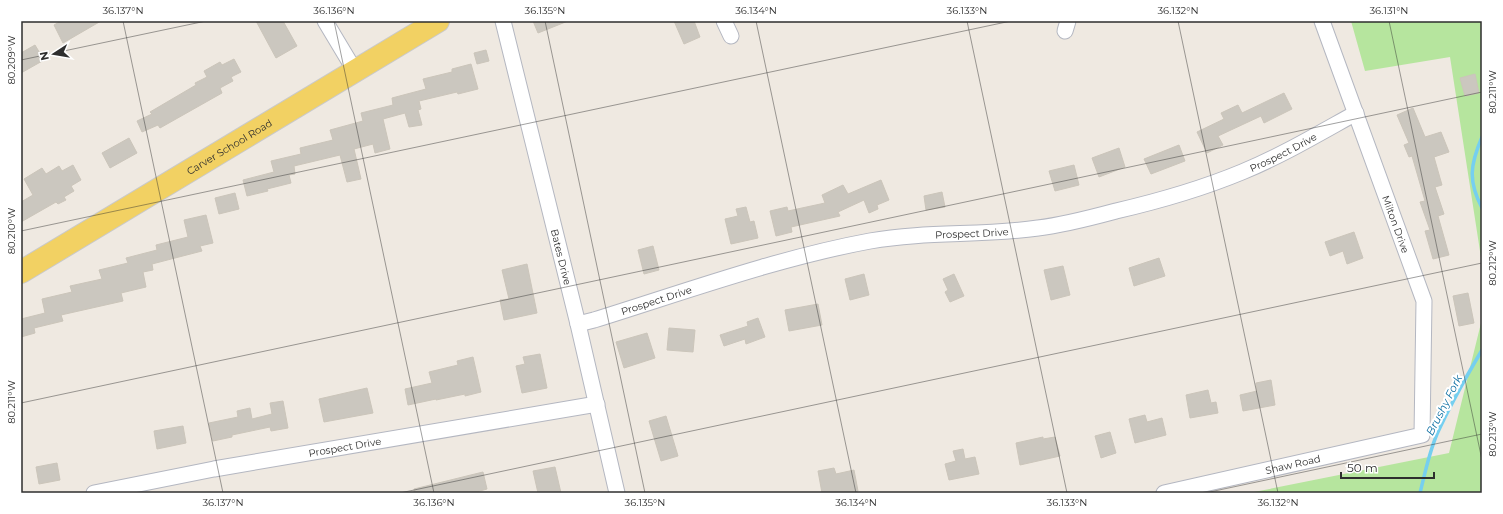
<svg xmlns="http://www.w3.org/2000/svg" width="1503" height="514" font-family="Montserrat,sans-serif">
	<rect width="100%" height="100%" fill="#efe9e1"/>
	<path fill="#b6e59e" d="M 1351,21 L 1482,21 L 1482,264 L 1450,57 L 1365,71 Z
		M 1482,319 L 1482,493 L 1249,493 L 1449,453 Z"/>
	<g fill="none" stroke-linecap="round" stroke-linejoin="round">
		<path stroke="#75cff0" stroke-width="3.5" d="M 1482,137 C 1470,165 1468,181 1482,208
			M 1420,493 C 1425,473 1429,453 1437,434 C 1450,405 1466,377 1482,350"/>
	</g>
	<path fill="#cbc7bf" stroke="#cbc5ba" d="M 61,21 L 101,21 L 63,43 L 54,25 Z
		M 256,21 L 283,21 L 297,46 L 276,58 Z
		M 533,21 L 568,21 L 538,33 Z
		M 674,21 L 694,21 L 700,37 L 684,44 Z
		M 35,45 L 44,60 L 21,73 L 21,53 Z
		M 486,50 L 489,61 L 477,64 L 474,53 Z
		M 234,59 L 241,72 L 231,77 L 233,81 L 220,88 L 222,93 L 160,128 L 158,125 L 142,132 L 137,121 L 152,114 L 150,112 L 196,85 L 195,83 L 207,77 L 204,71 L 220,62 L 222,65 Z
		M 471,64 L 478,89 L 458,94 L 457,92 L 419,101 L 421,109 L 418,110 L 422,125 L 409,127 L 405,113 L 383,119 L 390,149 L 375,153 L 373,144 L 354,149 L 361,179 L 347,182 L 340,155 L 294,166 L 295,174 L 289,175 L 291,183 L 267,189 L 268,191 L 247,196 L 243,180 L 274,172 L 271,161 L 301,154 L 300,148 L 333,140 L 330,130 L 363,121 L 361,113 L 393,105 L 392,98 L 426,89 L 423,79 L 452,72 L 452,69 Z
		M 1475,74 L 1479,93 L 1465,96 L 1460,78 Z
		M 1284,93 L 1292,109 L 1264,123 L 1261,116 L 1218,136 L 1223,145 L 1207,153 L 1197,132 L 1224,119 L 1221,113 L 1238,105 L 1242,113 Z
		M 1413,108 L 1425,137 L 1441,132 L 1449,152 L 1434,157 L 1442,185 L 1435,187 L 1444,214 L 1438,216 L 1449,255 L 1433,259 L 1425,231 L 1430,230 L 1420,202 L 1425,201 L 1412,156 L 1409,157 L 1404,145 L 1409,143 L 1397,115 Z
		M 129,138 L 137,153 L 110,168 L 102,153 Z
		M 1179,145 L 1185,161 L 1151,174 L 1144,159 Z
		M 1119,148 L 1125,167 L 1099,177 L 1092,158 Z
		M 73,165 L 81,180 L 71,186 L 74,191 L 64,197 L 66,200 L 58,204 L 56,202 L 21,222 L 21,202 L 33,195 L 24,179 L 42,168 L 46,174 L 59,166 L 62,171 Z
		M 1074,165 L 1079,185 L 1055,191 L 1049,171 Z
		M 881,180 L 889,200 L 877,205 L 878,209 L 869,213 L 864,200 L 838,212 L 840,216 L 791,227 L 792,232 L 776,236 L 770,211 L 787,207 L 788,211 L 825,203 L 822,195 L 843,185 L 848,194 Z
		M 942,192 L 945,207 L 926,210 L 924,196 Z
		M 235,193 L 239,209 L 219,214 L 215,198 Z
		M 746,207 L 750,222 L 754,221 L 758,238 L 731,244 L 725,219 L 738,216 L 736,209 Z
		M 206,215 L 213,243 L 200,246 L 202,251 L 152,264 L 153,270 L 143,272 L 146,287 L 121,293 L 123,301 L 61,315 L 63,321 L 34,328 L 35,333 L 21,337 L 21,319 L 45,313 L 42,299 L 72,292 L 70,286 L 102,279 L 99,270 L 128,263 L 126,258 L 157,250 L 156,245 L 188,237 L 184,220 Z
		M 1354,232 L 1363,258 L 1347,264 L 1343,251 L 1330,256 L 1325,242 Z
		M 653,246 L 659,270 L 644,274 L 638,250 Z
		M 1159,258 L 1165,276 L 1134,286 L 1129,268 Z
		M 527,264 L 537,313 L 504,320 L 500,300 L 509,299 L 502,270 Z
		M 1063,266 L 1070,295 L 1051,300 L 1044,270 Z
		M 864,274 L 869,295 L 850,300 L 845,279 Z
		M 954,274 L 964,296 L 950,302 L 945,292 L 948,290 L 943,279 Z
		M 1468,293 L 1474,323 L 1459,326 L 1453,296 Z
		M 818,304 L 822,325 L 789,331 L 785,310 Z
		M 758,318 L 765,337 L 746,344 L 745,339 L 724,346 L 720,335 L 748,326 L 747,322 Z
		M 669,328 L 695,330 L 693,352 L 667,350 Z
		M 647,333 L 655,358 L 624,368 L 616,342 Z
		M 540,354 L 547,388 L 522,393 L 516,366 L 525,364 L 523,357 Z
		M 473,357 L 481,392 L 465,396 L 465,394 L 436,400 L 436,399 L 408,405 L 405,389 L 432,383 L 429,372 L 458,365 L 457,361 Z
		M 1271,380 L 1275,405 L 1243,411 L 1240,395 L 1257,391 L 1256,383 Z
		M 367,388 L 373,413 L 324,422 L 319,399 Z
		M 1208,390 L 1211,403 L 1216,402 L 1218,413 L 1190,418 L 1186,395 Z
		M 283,401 L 288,428 L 271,431 L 270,427 L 232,435 L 232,437 L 213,441 L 209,423 L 238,417 L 237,411 L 250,408 L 252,419 L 272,414 L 270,403 Z
		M 1145,415 L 1147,422 L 1162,418 L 1166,435 L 1135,443 L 1129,419 Z
		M 666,416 L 678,456 L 661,461 L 649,421 Z
		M 183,426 L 186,443 L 157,449 L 154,431 Z
		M 1110,432 L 1116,453 L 1101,458 L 1095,436 Z
		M 1043,437 L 1043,439 L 1055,437 L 1060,456 L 1020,465 L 1016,443 Z
		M 963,449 L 965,459 L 975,457 L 979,474 L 949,480 L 945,464 L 956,461 L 953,451 Z
		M 57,463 L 60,480 L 39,484 L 36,467 Z
		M 555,467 L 561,493 L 538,493 L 533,471 Z
		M 834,468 L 836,474 L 854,470 L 858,491 L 846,493 L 822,493 L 818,471 Z
		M 483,472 L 487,489 L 473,493 L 414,493 L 414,489 Z"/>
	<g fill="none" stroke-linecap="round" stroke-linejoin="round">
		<defs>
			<g id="street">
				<path d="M 325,21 L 355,71"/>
				<path id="s1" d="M 503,21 L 578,324 L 617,493"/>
				<path d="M 724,21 L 731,36"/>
				<path d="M 1065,31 L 1068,21"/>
				<path id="s2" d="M 578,324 L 594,320 C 684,292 778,258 870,241 C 926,231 982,236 1038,228 C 1064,225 1090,218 1116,211 C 1159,201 1201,189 1242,172 C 1281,156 1318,134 1356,113"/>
				<path id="s3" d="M 94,493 L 214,469 L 597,404"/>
				<path id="s4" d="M 1164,493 L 1422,435 L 1424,301 L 1322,21"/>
			</g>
			<g id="primary">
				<path id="s5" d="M 21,272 L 438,21"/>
			</g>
		</defs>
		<use href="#street" stroke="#b4b7c1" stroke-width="17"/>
		<use href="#primary" stroke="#c9c9c9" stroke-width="24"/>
		<use href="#street" stroke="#fff" stroke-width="15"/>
		<use href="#primary" stroke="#f2d163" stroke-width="22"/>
	</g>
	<path fill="none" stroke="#2e2e2e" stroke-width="1" stroke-opacity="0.45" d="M 123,21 L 223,493M 334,21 L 434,493M 545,21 L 645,493M 756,21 L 856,493M 967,21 L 1067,493M 1178,21 L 1278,493M 1389,21 L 1482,460M 21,60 L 206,21M 21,231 L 1011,21M 21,403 L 1482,92M 400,493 L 1482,263M 1205,493 L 1482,434"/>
	<g text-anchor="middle" stroke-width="4" stroke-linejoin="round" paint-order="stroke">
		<g font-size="10" fill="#2e2e2e" stroke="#fff">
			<text dy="4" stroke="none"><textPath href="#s5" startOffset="243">Carver School Road</textPath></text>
			<text dy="4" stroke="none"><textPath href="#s2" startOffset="730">Prospect Drive</textPath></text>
			<text transform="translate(1396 224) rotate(70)" y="4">Milton Drive</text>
			<text dy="4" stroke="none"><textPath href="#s2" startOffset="406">Prospect Drive</textPath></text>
			<text dy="4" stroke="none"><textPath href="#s1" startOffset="243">Bates Drive</textPath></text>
			<text dy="4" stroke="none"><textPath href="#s2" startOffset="82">Prospect Drive</textPath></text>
			<text dy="4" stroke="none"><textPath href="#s3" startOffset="255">Prospect Drive</textPath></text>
			<text dy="4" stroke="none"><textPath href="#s4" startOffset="132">Shaw Road</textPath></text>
		</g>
		<g font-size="11" font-style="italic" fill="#0d6fa3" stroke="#fff">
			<text transform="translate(1444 405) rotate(-63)" y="4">Brushy Fork</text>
		</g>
	</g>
	<rect width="1503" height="514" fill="none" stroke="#ffffff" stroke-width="44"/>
	<g transform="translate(54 54) rotate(258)" stroke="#ffffff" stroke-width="3" paint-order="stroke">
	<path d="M0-3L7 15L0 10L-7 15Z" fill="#2e2e2e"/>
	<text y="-6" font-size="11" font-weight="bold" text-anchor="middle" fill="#2e2e2e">N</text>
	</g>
	<path d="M1341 472v6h93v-6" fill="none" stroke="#2e2e2e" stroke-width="2"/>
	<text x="1347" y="472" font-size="12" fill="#2e2e2e" stroke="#ffffff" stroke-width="3" paint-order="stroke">50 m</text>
	<rect x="22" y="22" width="1459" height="470" fill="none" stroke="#2e2e2e" stroke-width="1.5"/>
	<g font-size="10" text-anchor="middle" fill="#2e2e2e">
		<text x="123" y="14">36.137°N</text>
		<text x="334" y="14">36.136°N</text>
		<text x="545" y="14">36.135°N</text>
		<text x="756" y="14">36.134°N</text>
		<text x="967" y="14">36.133°N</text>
		<text x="1178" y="14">36.132°N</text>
		<text x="1389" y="14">36.131°N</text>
		<text transform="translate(11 60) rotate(-90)" y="4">80.209°W</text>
		<text transform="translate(1492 92) rotate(-90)" y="4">80.211°W</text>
		<text transform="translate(11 231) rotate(-90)" y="4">80.210°W</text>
		<text transform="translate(1492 263) rotate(-90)" y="4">80.212°W</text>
		<text transform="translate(11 402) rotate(-90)" y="4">80.211°W</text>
		<text transform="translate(1492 434) rotate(-90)" y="4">80.213°W</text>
		<text x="223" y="506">36.137°N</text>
		<text x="434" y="506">36.136°N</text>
		<text x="645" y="506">36.135°N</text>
		<text x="856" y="506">36.134°N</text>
		<text x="1067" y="506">36.133°N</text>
		<text x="1278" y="506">36.132°N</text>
	</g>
</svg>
